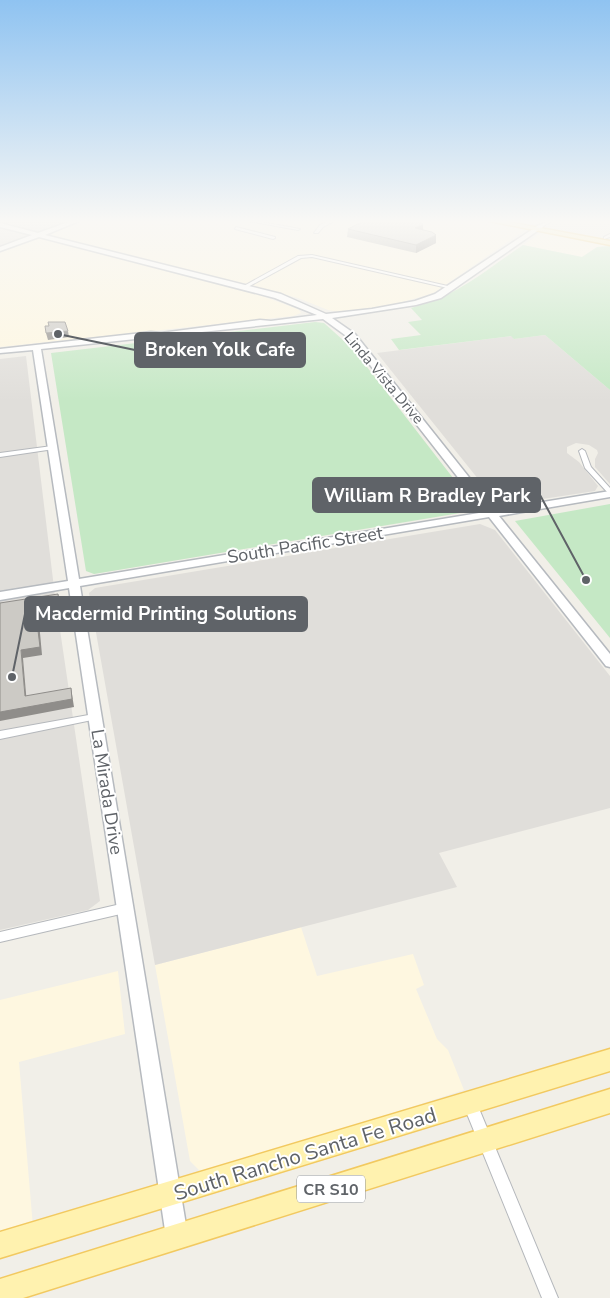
<svg xmlns="http://www.w3.org/2000/svg" width="610" height="1298" font-family="'Nunito Sans',sans-serif">
	<rect width="100%" height="100%" fill="#f1efe8"/>
	<path fill="#fef7e0" d="M 86,221 L 147,221 L 167,225 L 179,221 L 481,221 L 526,229 L 434,293 L 392,305 L 339,312 L 328,310 L 298,298 L 52,236 L 52,233 Z
		M 541,233 L 552,233 L 610,246 L 597,247 L 582,257 L 523,245 Z
		M 36,239 L 44,239 L 246,290 L 292,307 L 299,310 L 301,313 L 293,316 L 0,347 L 0,253 Z
		M 301,927 L 317,976 L 413,954 L 424,985 L 416,989 L 437,1039 L 448,1050 L 464,1090 L 208,1173 L 200,1171 L 190,1161 L 155,965 Z
		M 118,971 L 125,1034 L 19,1062 L 33,1227 L 0,1237 L 0,1000 Z"/>
	<path fill="#e0deda" d="M 0,221 L 70,221 L 0,246 Z
		M 545,335 L 610,390 L 610,484 L 595,467 L 595,459 L 598,453 L 597,450 L 589,445 L 576,443 L 567,447 L 567,453 L 579,462 L 598,486 L 595,491 L 503,505 L 495,500 L 377,353 L 512,336 L 514,339 Z
		M 26,356 L 55,596 L 100,901 L 88,910 L 0,930 L 0,359 Z
		M 480,524 L 495,530 L 610,676 L 610,808 L 439,853 L 457,887 L 155,965 L 89,593 L 95,588 Z"/>
	<path fill="#c5e8c5" d="M 523,245 L 582,257 L 597,247 L 610,246 L 610,390 L 545,335 L 514,339 L 511,336 L 399,350 L 391,339 L 421,335 L 408,322 L 422,320 L 411,308 C 457,296 485,271 523,245 Z
		M 315,322 L 324,323 L 353,349 L 474,505 L 472,511 L 94,574 L 86,571 L 51,353 Z
		M 610,504 L 610,638 L 515,521 Z"/>
	<g fill="none" stroke-linecap="round" stroke-linejoin="round">
		<defs>
			<path id="street" d="M 248,221 L 255,221 L 300,229 L 298,230 Z
				M 329,221 L 334,221 L 323,227 L 318,233 L 314,233 L 320,225 Z
				M 548,221 L 552,221 L 542,227 L 540,227 L 540,225 Z
				M 236,227 L 275,237 L 275,238 L 273,239 L 235,229 Z
				M 610,234 L 610,237 L 604,239 L 604,237 Z
				M 312,255 L 452,287 L 454,288 L 452,289 L 312,257 L 301,258 L 246,288 L 242,287 L 298,256 Z
				M 52,446 L 55,448 L 54,449 L 0,457 L 0,453 Z
				M 582,449 L 585,451 L 591,467 L 610,488 L 610,494 L 608,493 L 585,468 L 579,451 Z
				M 94,714 L 97,715 L 99,717 L 97,719 L 0,739 L 0,731 Z
				M 125,903 L 129,904 L 131,908 L 129,912 L 125,913 L 0,942 L 0,932 Z
				M 470,1097 L 475,1099 L 558,1298 L 542,1298 L 463,1104 L 465,1099 Z"/>
			<path id="secondary" d="M 71,221 L 79,221 L 45,235 L 281,294 L 326,314 L 372,309 L 415,301 L 435,294 L 539,225 L 543,225 L 543,227 L 441,298 L 416,305 L 332,318 L 355,334 L 495,510 L 610,491 L 610,497 L 499,516 L 610,654 L 610,667 L 606,666 L 489,517 L 80,586 L 188,1237 L 185,1245 L 177,1248 L 169,1245 L 166,1237 L 69,588 L 0,600 L 0,592 L 68,581 L 33,350 L 0,353 L 0,349 L 151,332 L 161,333 L 260,320 L 271,321 L 317,315 L 275,298 L 39,237 L 0,251 L 0,247 L 32,235 L 0,227 L 0,223 L 38,233 ZM 323,319 L 349,338 L 485,512 L 79,579 L 41,349 Z"/>
			<path id="primary" d="M 489,221 L 503,221 L 610,241 L 610,245 Z
				M 610,1049 L 610,1071 L 0,1258 L 0,1232 Z
				M 610,1089 L 610,1113 L 23,1298 L 0,1298 L 0,1279 Z"/>
		</defs>
		<use href="#street" stroke="#b5b8bc" stroke-width="2"/>
		<use href="#secondary" stroke="#b6babf" stroke-width="3"/>
		<use href="#primary" stroke="#f2c960" stroke-width="3"/>
		<use href="#street" fill="#fff" fill-rule="evenodd"/>
		<use href="#secondary" fill="#fff" fill-rule="evenodd"/>
		<use href="#primary" fill="#fff2af" fill-rule="evenodd"/>
	</g>
	<path fill="#afaea9" d="M 348,229 L 423,230 L 436,243 L 416,253 L 347,237 Z"/>
	<path fill="#8f8d8a" d="M 423,224 L 423,231 L 415,228 Z
		M 436,235 L 436,243 L 416,253 L 416,245 Z
		M 68,331 L 69,337 L 48,340 L 46,333 Z
		M 58,594 L 62,618 L 39,622 L 42,655 L 23,658 L 27,705 L 25,696 L 21,650 L 36,614 Z
		M 71,688 L 74,707 L 0,721 L 0,712 Z"/>
	<path fill="#cccac5" stroke="#8f8d8a" d="M 364,221 L 411,221 L 422,223 L 423,224 L 415,228 L 432,232 L 436,235 L 416,245 L 348,229 Z
		M 48,322 L 65,322 L 68,331 L 46,333 L 45,326 L 49,326 Z
		M 58,594 L 60,610 L 36,614 L 40,647 L 21,650 L 25,696 L 71,688 L 72,699 L 0,712 L 0,603 Z"/>
	<linearGradient id="sky" x2="0" y2="1"><stop stop-color="#8fc3f1"/><stop offset="0.55" stop-color="#f9f8f5"/><stop offset="1" stop-color="#f9f8f5" stop-opacity="0"/></linearGradient>
	<rect width="610" height="402" fill="url(#sky)"/>
	<g text-anchor="middle" stroke-width="4" stroke-linejoin="round" paint-order="stroke">
		<g font-size="15" fill="#5f6368" stroke="#fff">
			<text transform="translate(384 378) rotate(50)" y="5">Linda Vista Drive</text>
		</g>
		<rect fill="#fff" stroke="#8f9295" stroke-width="1" x="297" y="1175.5" width="68" height="27" rx="4"/>
		<g font-size="16" font-weight="bold" fill="#5f6368">
			<text x="331" y="1195">CR S10</text>
		</g>
		<g font-size="18" fill="#5f6368" stroke="#fff">
			<text transform="translate(305 545) rotate(-9)" y="6">South Pacific Street</text>
			<text transform="translate(107 792) rotate(81)" y="6">La Mirada Drive</text>
		</g>
		<g font-size="21" fill="#5f6368" stroke="#fff">
			<text transform="translate(305 1154) rotate(-17)" y="7">South Rancho Santa Fe Road</text>
		</g>
	</g>
	<path fill="none" stroke="#5f6368" stroke-width="2" d="M58 334L135 350M586 580L540 495M12 677L25 614"/>
	<g fill="#5f6368" stroke="#fff" stroke-width="2">
		<circle cx="58" cy="334" r="5"/>
		<circle cx="586" cy="580" r="5"/>
		<circle cx="12" cy="677" r="5"/>
	</g>
	<g fill="#5f6368" stroke="#5f6368" stroke-width="2">
		<rect x="135" y="333" width="170" height="34" rx="5"/>
		<rect x="313" y="478" width="227" height="34" rx="5"/>
		<rect x="25" y="597" width="282" height="34" rx="5"/>
	</g>
	<g font-size="19" text-anchor="middle" font-weight="bold" fill="#fff">
		<text x="220" y="356">Broken Yolk Cafe</text>
		<text x="427" y="502">William R Bradley Park</text>
		<text x="166" y="620">Macdermid Printing Solutions</text>
	</g>
</svg>
